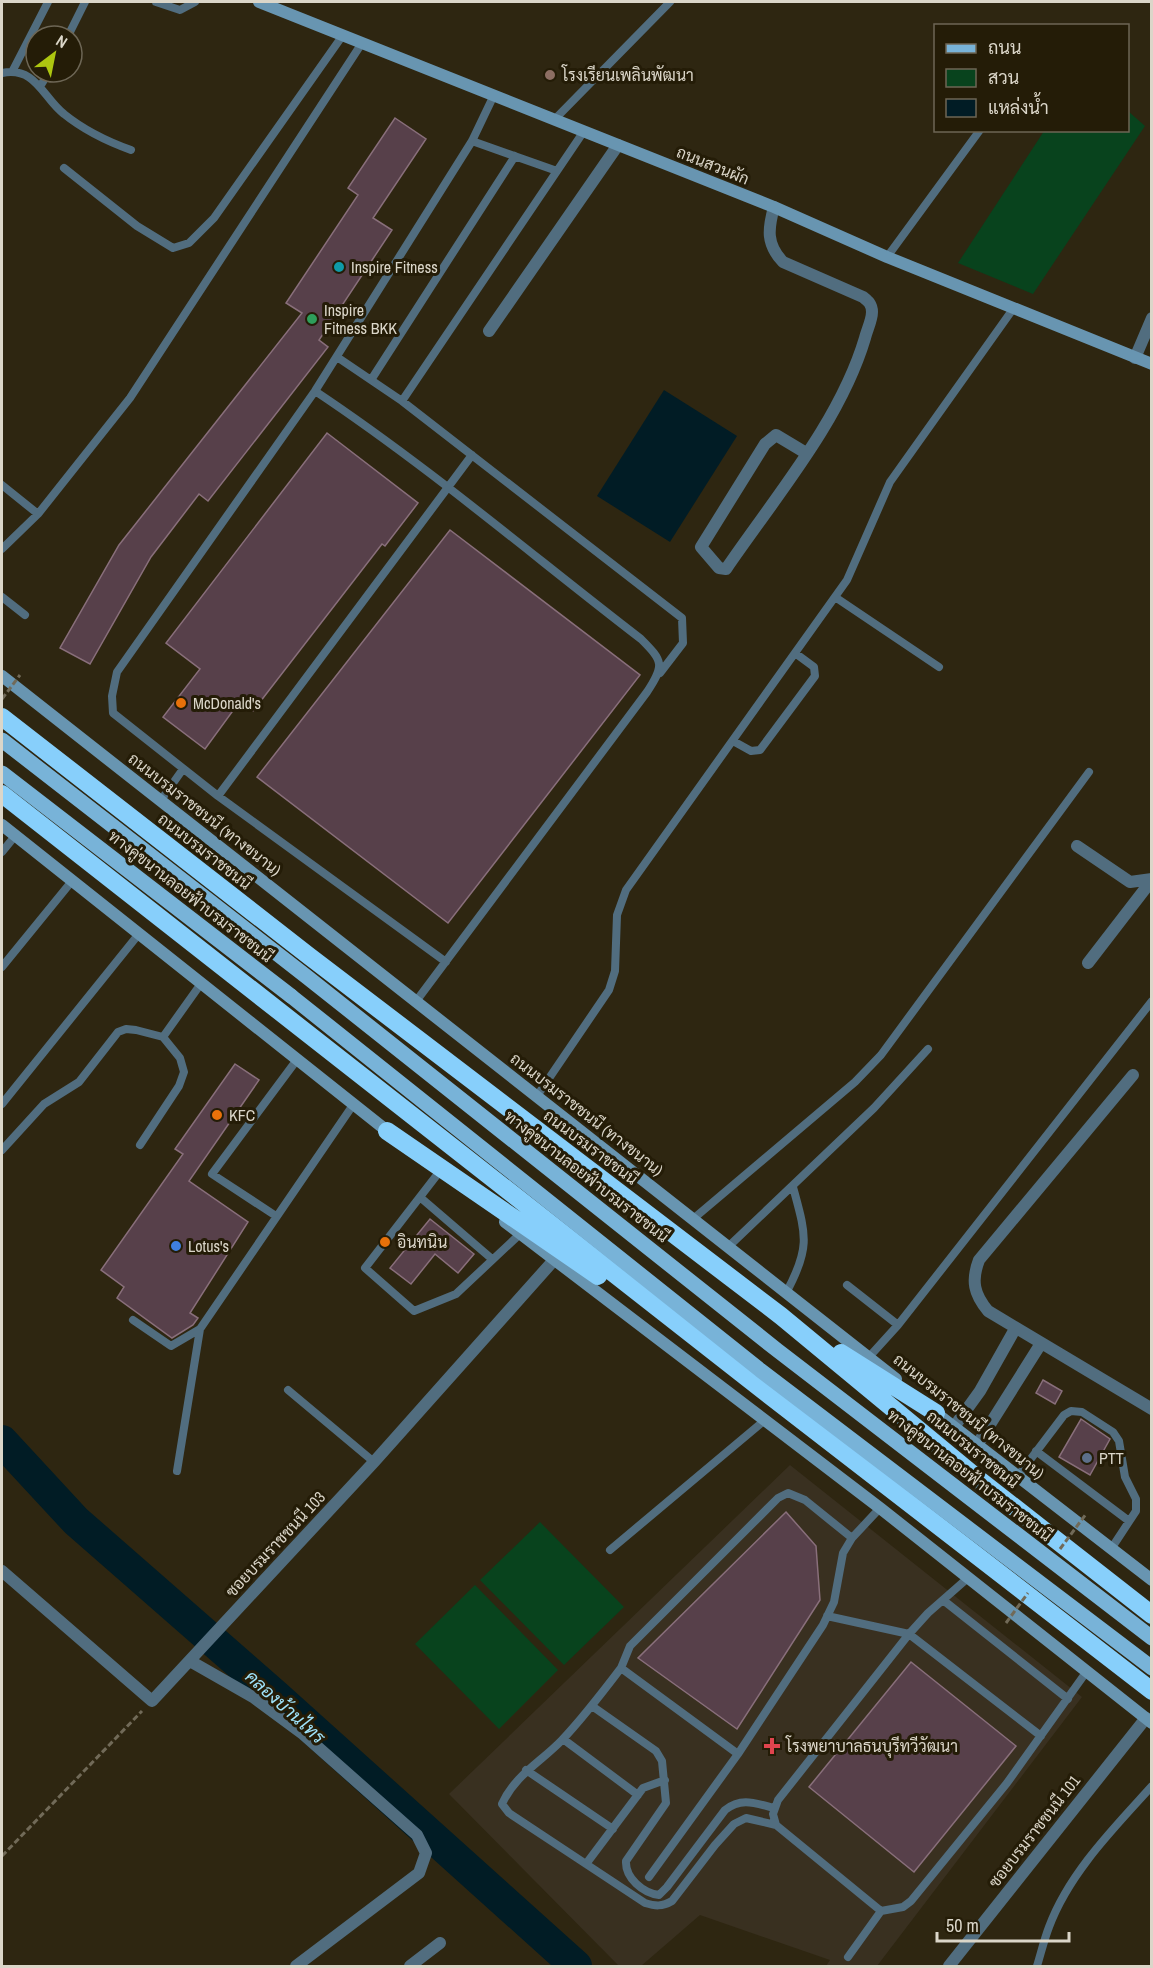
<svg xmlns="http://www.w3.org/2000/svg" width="1153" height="1968" font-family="'Archivo Narrow',Sarabun,sans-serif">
	<rect width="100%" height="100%" fill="#2e2611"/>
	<path fill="#393020" d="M 790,1465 L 1082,1697 L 877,1966 L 826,1966 L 830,1960 L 700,1915 L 641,1966 L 619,1966 L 449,1794 Z"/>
	<path fill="#08431d" d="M 1128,111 L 1145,126 L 1033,294 L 958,263 L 1044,131 L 1128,130 Z
		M 540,1522 L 624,1607 L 564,1665 L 480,1580 Z
		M 475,1585 L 558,1670 L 499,1729 L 415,1644 Z"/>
	<path fill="#011c25" d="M 664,390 L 737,436 L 670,542 L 597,496 Z"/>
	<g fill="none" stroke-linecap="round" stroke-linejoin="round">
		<path stroke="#011c25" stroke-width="32" d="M 2,1441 L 76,1521 L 276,1696 L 576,1966"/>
	</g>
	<path fill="#57404a" stroke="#896f7b" stroke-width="1.5" d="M 395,118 L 426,139 L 373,218 L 392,230 L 319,340 L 328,347 L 208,501 L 199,494 L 151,557 L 90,664 L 60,648 L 119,545 L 302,313 L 286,303 L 358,195 L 348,188 Z
		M 327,433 L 418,503 L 385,546 L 382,544 L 253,711 L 240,701 L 205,749 L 163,717 L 200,669 L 166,643 Z
		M 450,530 L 640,675 L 448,923 L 257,777 Z
		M 235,1064 L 259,1080 L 189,1181 L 248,1222 L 190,1313 L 198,1318 L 193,1325 L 172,1338 L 117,1298 L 124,1287 L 101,1270 L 183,1154 L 175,1149 Z
		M 430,1219 L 474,1254 L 458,1273 L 435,1254 L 411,1284 L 390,1268 Z
		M 1043,1380 L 1062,1391 L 1055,1404 L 1036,1393 Z
		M 1081,1419 L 1110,1439 L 1090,1475 L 1059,1457 Z
		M 786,1512 L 816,1546 L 820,1600 L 737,1729 L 638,1658 Z
		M 911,1662 L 1016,1746 L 914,1872 L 809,1787 Z"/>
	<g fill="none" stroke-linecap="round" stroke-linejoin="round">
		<path stroke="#716a58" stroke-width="3" stroke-dasharray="6 3" stroke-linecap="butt" d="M 2,1856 L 142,1711"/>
		<path stroke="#516d7f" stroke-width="8" d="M 156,2 L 180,10 L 195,2
			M 68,36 L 85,2
			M 13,70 L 48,2
			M 2,73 C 36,66 43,98 64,114 C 85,131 106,141 131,150
			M 41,85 L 49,72
			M 555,119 L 670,2
			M 64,168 L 137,226 L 173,248 L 189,243 L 214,218 L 343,35
			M 557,171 L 584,131
			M 887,257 L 980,130
			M 337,357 L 402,401 L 682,618 L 683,643 L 660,673
			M 371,380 L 515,156
			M 315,391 C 429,467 533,556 641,639 C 663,661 665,665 647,692 L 417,1000
			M 402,401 L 557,171 L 472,141
			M 2,485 L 38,514
			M 2,549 L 38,514 L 130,398 L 362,43
			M 2,597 L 25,615
			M 835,597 L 939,667
			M 733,741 L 751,751 L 760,750 L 815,676 L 814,667 L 795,653
			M 218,796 L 472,455
			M 161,800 L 183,769
			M 2,852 L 15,836
			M 446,962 L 218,796 L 113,713 L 112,696 L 117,672 L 315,391 L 472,141 L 494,95
			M 2,967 L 72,881
			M 163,1037 L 200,985
			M 537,1096 L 609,990 L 615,971 L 617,915 L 626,890 L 847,580 L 890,482 L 1013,309
			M 2,1104 L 138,935
			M 2,1150 L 44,1104 L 79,1082 L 118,1032 L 126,1029 L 136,1030 L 163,1037 L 180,1058 L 184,1072 L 179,1086 L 140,1145
			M 440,1171 L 365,1268 L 414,1311 L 456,1294 L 520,1234
			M 421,1198 L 492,1259
			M 276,1216 L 212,1174 L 296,1061
			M 693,1219 L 855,1082 L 881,1055 L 1089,772
			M 728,1247 L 874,1108 L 928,1049
			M 847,1285 L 898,1325
			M 786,1293 C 811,1247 806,1235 793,1187
			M 133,1320 L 171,1346 L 200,1329
			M 869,1357 L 898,1325 L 1152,1001
			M 288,1390 L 374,1462
			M 1036,1451 L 1129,1521
			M 177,1471 L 200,1329 L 353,1105
			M 1017,1477 L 1064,1415 L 1071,1411 L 1082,1412 L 1113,1432 L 1119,1441 L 1125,1477 L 1136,1499 L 1136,1511 L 1111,1549
			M 610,1550 L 765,1420
			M 943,1600 L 1068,1699
			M 827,1616 L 909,1634 L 1041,1736
			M 592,1706 L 656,1751 L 662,1761 L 666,1803 L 626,1861 C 625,1878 643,1893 659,1895 L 667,1887 L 725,1810 C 741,1797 755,1803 774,1808
			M 563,1739 L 638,1795
			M 738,1754 L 621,1668 L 630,1646 L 778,1498 L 788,1493 L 805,1500 L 852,1538
			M 526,1770 L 613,1829
			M 665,1780 L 643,1788 L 586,1864 L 645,1903 C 655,1906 662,1907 672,1901 L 715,1845 L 734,1824 L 746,1818 L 776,1825 L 881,1911
			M 776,1825 L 773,1814 L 778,1800 L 909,1634 L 928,1613 L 969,1577
			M 586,1864 L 509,1813 L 502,1804 C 515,1775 541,1762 562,1740 C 583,1718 602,1693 621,1668
			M 649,1877 L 738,1754 L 823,1625 L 834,1602 L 843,1553 L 852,1538 L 880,1508
			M 848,1957 L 881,1911 L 903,1907 L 911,1901 L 1007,1783 L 1087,1671
			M 1037,1966 C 1041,1953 1044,1940 1049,1927 C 1069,1873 1114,1828 1152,1786"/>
		<path stroke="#516d7f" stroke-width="12" d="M 774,207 C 768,229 766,244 783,262 L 863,297 C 868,301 872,304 872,312 C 872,320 867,330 865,338 C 840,422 775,497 726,569 L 719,568 L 701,547 L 765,444 L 776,435 L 806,453
			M 489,331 L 618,145
			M 1135,358 L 1152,318
			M 1077,846 L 1130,882 L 1152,879
			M 1088,963 L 1152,880
			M 1133,1075 L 979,1260 C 971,1281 974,1294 988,1311 L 1152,1409
			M 954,1427 L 980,1391 L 1015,1329
			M 977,1445 L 1040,1345
			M 2,1571 L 152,1701 L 374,1462 L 554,1260
			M 190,1661 L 253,1697 L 303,1734 L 417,1835 L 426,1853 L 419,1873 L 296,1966
			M 410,1966 L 440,1943
			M 949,1966 L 1146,1718"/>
		<path stroke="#6895b1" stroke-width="12" d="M 259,2 L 774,207 L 887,257 L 1152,364
			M 2,676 L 896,1379
			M 2,825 L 391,1134
			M 505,1222 L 880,1508 L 1152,1723
			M 932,1410 L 1152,1580"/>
		<path stroke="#78b3d8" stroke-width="15" d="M 2,773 L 291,996"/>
		<path stroke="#87cffb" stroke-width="18" d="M 2,717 L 309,956 L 781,1316 L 977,1478 L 1152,1615
			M 2,794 L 751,1381 L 1152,1691
			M 387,1131 L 598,1276
			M 841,1353 L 936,1413"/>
		<path stroke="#716a58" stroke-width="3" stroke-dasharray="6 3" stroke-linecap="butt" d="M 2,699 L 20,675
			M 1060,1549 L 1086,1514
			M 1006,1623 L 1028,1593"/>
		<path stroke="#78b3d8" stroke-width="15" d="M 2,740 L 307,977 L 777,1350 L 1152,1638
			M 291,996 L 760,1370 L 1152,1668"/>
	</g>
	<circle fill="#8d6e63" stroke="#241c07" stroke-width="2" cx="550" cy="75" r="6"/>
	<circle fill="#0f9aa8" stroke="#241c07" stroke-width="2" cx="339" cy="267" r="6"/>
	<circle fill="#2e9e5b" stroke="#241c07" stroke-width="2" cx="312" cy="319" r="6"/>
	<g fill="#e8710a" stroke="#241c07" stroke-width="2">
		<circle cx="181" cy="703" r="6"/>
		<circle cx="217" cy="1115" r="6"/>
		<circle cx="385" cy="1242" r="6"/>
	</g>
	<circle fill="#3f7fe0" stroke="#241c07" stroke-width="2" cx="176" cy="1246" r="6"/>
	<circle fill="#5c6f8a" stroke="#241c07" stroke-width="2" cx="1087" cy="1458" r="6"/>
	<path fill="#e0444e" stroke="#241c07" stroke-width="2" d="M769 1737h6v6h6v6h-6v6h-6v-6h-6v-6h6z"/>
	<g text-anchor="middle" stroke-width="6" stroke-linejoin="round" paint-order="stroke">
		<g font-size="16" fill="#dbd6c9" stroke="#241c07" text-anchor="start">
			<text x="562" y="81">โรงเรียนเพลินพัฒนา</text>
			<text x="351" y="273">Inspire Fitness</text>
			<text x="324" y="316">Inspire<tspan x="324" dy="18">Fitness BKK</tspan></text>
			<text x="193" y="709">McDonald's</text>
			<text x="229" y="1121">KFC</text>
			<text x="397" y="1248">อินทนิน</text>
			<text x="188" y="1252">Lotus's</text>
			<text x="1099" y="1464">PTT</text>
			<text x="786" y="1752">โรงพยาบาลธนบุรีทวีวัฒนา</text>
		</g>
		<g font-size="16" fill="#dbd6c9" stroke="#241c07">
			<text transform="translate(713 165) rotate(22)" y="6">ถนนสวนผัก</text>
			<text transform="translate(205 814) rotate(38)" y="6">ถนนบรมราชชนนี (ทางขนาน)</text>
			<text transform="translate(205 851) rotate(38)" y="6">ถนนบรมราชชนนี</text>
			<text transform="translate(191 896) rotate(38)" y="6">ทางคู่ขนานลอยฟ้าบรมราชชนนี</text>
			<text transform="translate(587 1114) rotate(38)" y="6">ถนนบรมราชชนนี (ทางขนาน)</text>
			<text transform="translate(591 1147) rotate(37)" y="6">ถนนบรมราชชนนี</text>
			<text transform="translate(587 1176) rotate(38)" y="6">ทางคู่ขนานลอยฟ้าบรมราชชนนี</text>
			<text transform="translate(969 1416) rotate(39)" y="6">ถนนบรมราชชนนี (ทางขนาน)</text>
			<text transform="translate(973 1449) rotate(39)" y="6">ถนนบรมราชชนนี</text>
			<text transform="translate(970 1475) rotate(38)" y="6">ทางคู่ขนานลอยฟ้าบรมราชชนนี</text>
			<text transform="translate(275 1544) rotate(-47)" y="6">ซอยบรมราชชนนี 103</text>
			<text transform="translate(1034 1831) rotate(-52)" y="6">ซอยบรมราชชนนี 101</text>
		</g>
		<g font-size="18" font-style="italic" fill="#9fe3fb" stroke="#241c07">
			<text transform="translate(285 1707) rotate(42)" y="6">คลองบ้านไทร</text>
		</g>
	</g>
	<rect width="1153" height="1968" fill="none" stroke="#dbd6c9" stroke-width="6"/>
	<rect x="934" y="24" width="195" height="108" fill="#241c07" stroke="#6d6655" stroke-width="1.5"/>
	<rect x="946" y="44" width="30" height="9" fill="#78b3d8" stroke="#6d6655" stroke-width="1.5"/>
	<text x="988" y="54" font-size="18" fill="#dbd6c9">ถนน</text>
	<rect x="946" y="69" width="30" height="18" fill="#08431d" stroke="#6d6655" stroke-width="1.5"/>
	<text x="988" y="84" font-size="18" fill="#dbd6c9">สวน</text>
	<rect x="946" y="99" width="30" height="18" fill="#011c25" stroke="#6d6655" stroke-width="1.5"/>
	<text x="988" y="114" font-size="18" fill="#dbd6c9">แหล่งน้ำ</text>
	<g transform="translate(54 54) rotate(32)"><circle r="28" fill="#241c07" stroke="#6d6655" stroke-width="1.5"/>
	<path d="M0-4.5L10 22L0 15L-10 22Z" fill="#adc610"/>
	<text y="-9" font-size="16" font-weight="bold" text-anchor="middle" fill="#dbd6c9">N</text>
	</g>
	<path d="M937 1932v9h132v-9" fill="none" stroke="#dbd6c9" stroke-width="3"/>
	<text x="946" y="1932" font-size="18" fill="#dbd6c9" stroke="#241c07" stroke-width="4.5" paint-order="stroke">50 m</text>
</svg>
